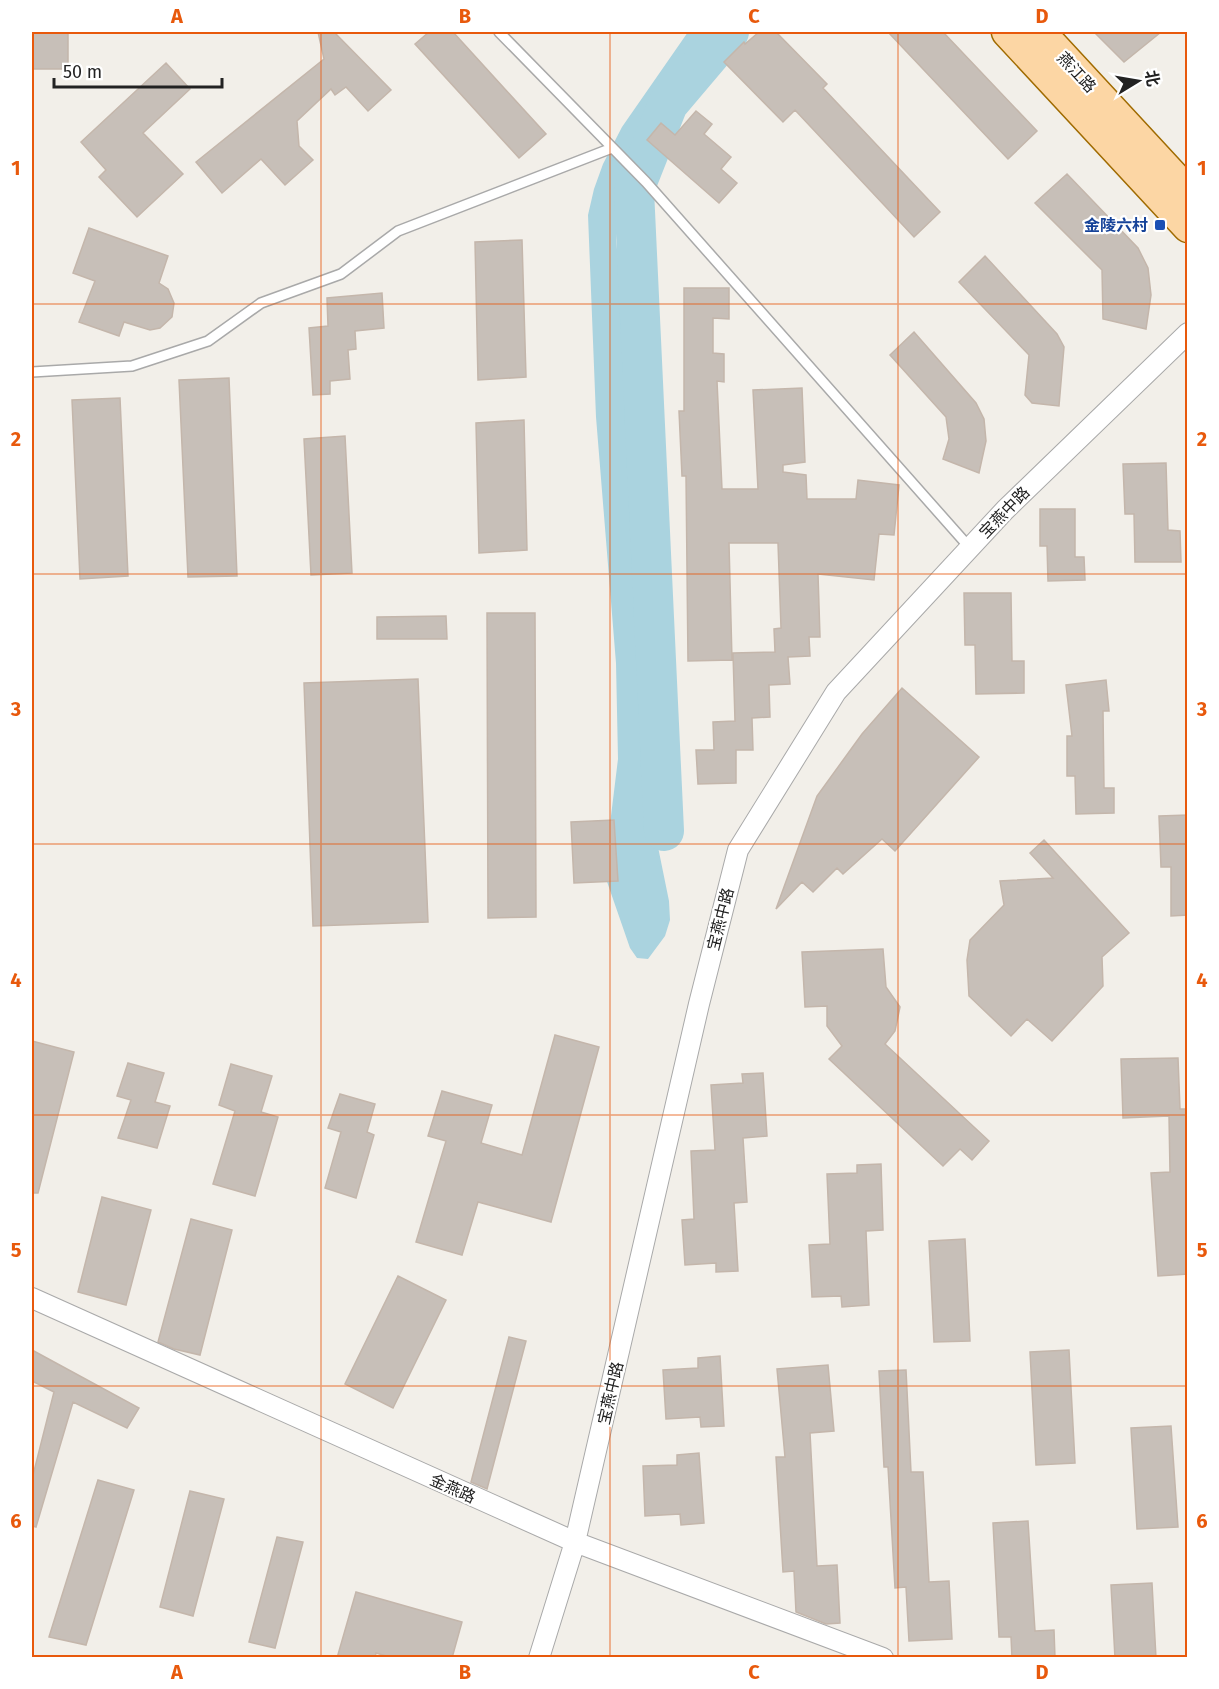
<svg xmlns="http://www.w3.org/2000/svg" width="1219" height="1689" font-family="'Fira Sans','Noto Sans SC',sans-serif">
	<rect width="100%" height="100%" fill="#f2efe9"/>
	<path fill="#aad3df" d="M 688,32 L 722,32 L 691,83 L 634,162 L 626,180 L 617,209 L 616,240 L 635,417 L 648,701 L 657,842 L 669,901 L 670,920 L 665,936 L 648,959 L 637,958 L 630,948 L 604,873 L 618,759 L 616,663 L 596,417 L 588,215 L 594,189 L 603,164 L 622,127 Z"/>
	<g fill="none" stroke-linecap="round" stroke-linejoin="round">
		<path stroke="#aad3df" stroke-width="40" d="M 664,831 L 634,190 L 668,104 L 729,32"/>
	</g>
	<path fill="#c7bfb8" stroke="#c4b6ab" stroke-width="1.5" d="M 32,32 L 68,32 L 68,69 L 33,69 L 32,64 Z
		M 318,32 L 334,32 L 391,90 L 368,111 L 346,87 L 335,95 L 331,89 L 297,121 L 299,146 L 313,160 L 285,185 L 261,159 L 222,193 L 196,162 L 324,59 Z
		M 429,32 L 453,32 L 546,134 L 519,158 L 415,44 Z
		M 759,32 L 776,32 L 827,84 L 823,88 L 940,212 L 914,237 L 795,110 L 783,122 L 724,62 L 744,42 L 745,44 Z
		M 888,32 L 943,32 L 1037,131 L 1008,159 Z
		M 1094,32 L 1161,32 L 1124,62 Z
		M 166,63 L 190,89 L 143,133 L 183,174 L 137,217 L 99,177 L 106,170 L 81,142 Z
		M 696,111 L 712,124 L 704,134 L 731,157 L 721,169 L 737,183 L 719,203 L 647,140 L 661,123 L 675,135 Z
		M 1067,174 L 1138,248 L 1148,268 L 1151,295 L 1146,329 L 1103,319 L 1102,270 L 1035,203 Z
		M 89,228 L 168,256 L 159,283 L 168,289 L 174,303 L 172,317 L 160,328 L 150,330 L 124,322 L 119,336 L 79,322 L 95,281 L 73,273 Z
		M 522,240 L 526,377 L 478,380 L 475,242 Z
		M 985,256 L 1057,334 L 1064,347 L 1059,406 L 1032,403 L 1025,395 L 1029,355 L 959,282 Z
		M 684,288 L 729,288 L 729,319 L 713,318 L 713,353 L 724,354 L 724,382 L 717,381 L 722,489 L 758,489 L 753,390 L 802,388 L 805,462 L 783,465 L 783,472 L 806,475 L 807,499 L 856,499 L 858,480 L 899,485 L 894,535 L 879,534 L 874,580 L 818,574 L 820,637 L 809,637 L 810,656 L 788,657 L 790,684 L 769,685 L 770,717 L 752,718 L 753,750 L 736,750 L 736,783 L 698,784 L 696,750 L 714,750 L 713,722 L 735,721 L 733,653 L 775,652 L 774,629 L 781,628 L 778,543 L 729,543 L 732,660 L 688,661 L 686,476 L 682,476 L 679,411 L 684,411 Z
		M 382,293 L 384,328 L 355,331 L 356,349 L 348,350 L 350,379 L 330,381 L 330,394 L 313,395 L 309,328 L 328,326 L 327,298 Z
		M 914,332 L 976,403 L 984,419 L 986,441 L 979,473 L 943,459 L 949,439 L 946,417 L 890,355 Z
		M 229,378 L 237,576 L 188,577 L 179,380 Z
		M 120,398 L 128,576 L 80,579 L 72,400 Z
		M 524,420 L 527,550 L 479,553 L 476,423 Z
		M 345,436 L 352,573 L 311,575 L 304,439 Z
		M 1166,463 L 1168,530 L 1180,531 L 1181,562 L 1135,562 L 1134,514 L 1125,514 L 1123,464 Z
		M 1040,509 L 1075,509 L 1075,557 L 1084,557 L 1085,580 L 1048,581 L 1047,546 L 1040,546 Z
		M 964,593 L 1011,593 L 1012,661 L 1024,661 L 1024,693 L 976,694 L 975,645 L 965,645 Z
		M 487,613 L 535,613 L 536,917 L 488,918 Z
		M 446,616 L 447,639 L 377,639 L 377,617 Z
		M 418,679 L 428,922 L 313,926 L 304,683 Z
		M 1106,680 L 1109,711 L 1103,711 L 1104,788 L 1114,788 L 1114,813 L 1076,814 L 1075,776 L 1067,776 L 1067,736 L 1072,736 L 1066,685 Z
		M 902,688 L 979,757 L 895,851 L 882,839 L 843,874 L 837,868 L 813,892 L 802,882 L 776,909 L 817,796 L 862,734 Z
		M 1188,815 L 1188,915 L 1171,916 L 1171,867 L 1161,867 L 1159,816 Z
		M 614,820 L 618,881 L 574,883 L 571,822 Z
		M 1044,840 L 1129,933 L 1102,957 L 1103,986 L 1052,1041 L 1027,1019 L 1011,1036 L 969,996 L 967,960 L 970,940 L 1004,905 L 1000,881 L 1053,878 L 1030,853 Z
		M 883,949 L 886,987 L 900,1007 L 895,1031 L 885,1044 L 989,1141 L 972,1160 L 960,1149 L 943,1166 L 829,1059 L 842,1046 L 827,1026 L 827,1006 L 805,1007 L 802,952 Z
		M 555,1035 L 599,1047 L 551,1222 L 478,1202 L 462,1255 L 416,1242 L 446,1141 L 428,1136 L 442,1091 L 492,1105 L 481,1143 L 522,1155 Z
		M 32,1041 L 74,1052 L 38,1193 L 32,1193 Z
		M 1178,1058 L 1180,1109 L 1188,1109 L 1188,1274 L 1158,1276 L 1151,1173 L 1170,1172 L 1169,1116 L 1123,1118 L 1121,1059 Z
		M 128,1063 L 164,1073 L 155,1102 L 170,1106 L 157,1148 L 118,1138 L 131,1100 L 117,1096 Z
		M 231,1064 L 272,1076 L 261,1112 L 278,1117 L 255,1196 L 213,1184 L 235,1111 L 219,1105 Z
		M 763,1073 L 767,1136 L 743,1138 L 747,1202 L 734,1203 L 738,1271 L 716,1272 L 716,1263 L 685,1265 L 682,1220 L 694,1219 L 691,1151 L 715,1150 L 711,1085 L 743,1083 L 742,1074 Z
		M 340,1094 L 375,1104 L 367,1132 L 374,1135 L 356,1198 L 325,1188 L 341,1132 L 328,1128 Z
		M 881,1164 L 883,1230 L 866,1231 L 869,1305 L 842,1307 L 841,1296 L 812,1297 L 809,1245 L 830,1244 L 827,1174 L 857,1173 L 857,1165 Z
		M 102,1197 L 151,1210 L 126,1305 L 78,1292 Z
		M 191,1219 L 232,1230 L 200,1355 L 174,1349 L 158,1342 Z
		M 965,1239 L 970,1341 L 934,1342 L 929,1241 Z
		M 398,1276 L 446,1300 L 393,1408 L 345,1384 Z
		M 509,1337 L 526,1341 L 487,1489 L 471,1482 Z
		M 32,1350 L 139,1408 L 127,1428 L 73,1402 L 36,1527 L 32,1526 L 32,1479 L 54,1392 L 32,1381 Z
		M 1069,1350 L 1075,1463 L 1036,1465 L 1030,1352 Z
		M 720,1356 L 724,1426 L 701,1427 L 700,1417 L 666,1419 L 663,1370 L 698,1368 L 698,1358 Z
		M 828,1365 L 834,1431 L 810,1433 L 817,1566 L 837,1565 L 840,1623 L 826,1624 L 796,1612 L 794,1571 L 783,1572 L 776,1457 L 785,1457 L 777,1369 Z
		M 906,1370 L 911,1472 L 923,1472 L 929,1582 L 949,1581 L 952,1639 L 909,1641 L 906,1587 L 895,1588 L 888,1467 L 884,1467 L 879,1371 Z
		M 1171,1426 L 1178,1527 L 1137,1529 L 1131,1428 Z
		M 699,1453 L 704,1523 L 681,1525 L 680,1514 L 645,1516 L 643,1466 L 677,1465 L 677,1455 Z
		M 98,1480 L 134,1490 L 86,1645 L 49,1637 Z
		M 190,1491 L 224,1499 L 193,1616 L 160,1607 Z
		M 1028,1521 L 1035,1631 L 1054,1630 L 1055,1658 L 1012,1658 L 1011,1637 L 999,1637 L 993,1523 Z
		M 277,1537 L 303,1542 L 275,1648 L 249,1642 Z
		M 1152,1583 L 1156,1658 L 1115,1658 L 1111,1585 Z
		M 356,1592 L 462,1622 L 452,1658 L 393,1658 L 376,1653 L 375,1658 L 337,1658 Z"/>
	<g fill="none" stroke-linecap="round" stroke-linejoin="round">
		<defs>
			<path id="service" d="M 499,32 L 646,182 L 970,548
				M 32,372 L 132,366 L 208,341 L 261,303 L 341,274 L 398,231 L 612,148"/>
			<path id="minor" d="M 32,1298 L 575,1542 L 883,1658
				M 539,1658 L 575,1542 L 699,1004 L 738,850 L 836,692 L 1005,510 L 1188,333"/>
			<path id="primary" d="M 1007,32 L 1188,227
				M 1040,32 L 1188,192"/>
		</defs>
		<use href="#service" stroke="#a9a9a9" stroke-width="12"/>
		<use href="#minor" stroke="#a9a9a9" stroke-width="22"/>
		<use href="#primary" stroke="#a06b00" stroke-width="33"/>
		<use href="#service" stroke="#fff" stroke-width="9"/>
		<use href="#minor" stroke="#fff" stroke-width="20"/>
		<use href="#primary" stroke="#fcd6a4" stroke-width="30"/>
	</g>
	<path fill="none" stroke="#e8590c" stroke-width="1.5" stroke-opacity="0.55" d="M 321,32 L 321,1658M 610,32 L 610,1658M 898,32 L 898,1658M 32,304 L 1188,304M 32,574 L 1188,574M 32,844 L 1188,844M 32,1115 L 1188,1115M 32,1386 L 1188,1386"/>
	<rect fill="#1a4fb4" stroke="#fff" stroke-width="2" x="1154" y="219" width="12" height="12" rx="3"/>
	<g text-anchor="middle" stroke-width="4.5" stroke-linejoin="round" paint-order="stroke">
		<g font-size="16" fill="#222" stroke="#fff">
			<text transform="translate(1077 72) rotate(47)" y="6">燕江路</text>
			<text transform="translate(1004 512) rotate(-46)" y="6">宝燕中路</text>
			<text transform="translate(720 919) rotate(-76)" y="6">宝燕中路</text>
			<text transform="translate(610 1393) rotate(-77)" y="6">宝燕中路</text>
			<text transform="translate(453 1488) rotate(24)" y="6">金燕路</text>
		</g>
		<g font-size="16" font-weight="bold" fill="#164399" stroke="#fff" text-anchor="end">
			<text x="1148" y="231">金陵六村</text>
		</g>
	</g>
	<rect width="1219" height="1689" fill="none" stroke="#ffffff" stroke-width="66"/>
	<g transform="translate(1138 81) rotate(79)" stroke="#ffffff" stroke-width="4.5" paint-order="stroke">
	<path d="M0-4.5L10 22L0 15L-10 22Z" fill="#222222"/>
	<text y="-9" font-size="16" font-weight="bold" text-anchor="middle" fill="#222222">北</text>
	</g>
	<path d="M54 78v9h168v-9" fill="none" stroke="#222222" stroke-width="3"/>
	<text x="63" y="78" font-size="18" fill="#222222" stroke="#ffffff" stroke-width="4.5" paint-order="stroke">50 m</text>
	<rect x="33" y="33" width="1153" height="1623" fill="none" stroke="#e8590c" stroke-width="2"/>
	<g font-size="20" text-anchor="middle" font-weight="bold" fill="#e8590c">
		<text x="177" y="23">A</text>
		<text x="465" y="23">B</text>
		<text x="754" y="23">C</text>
		<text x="1042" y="23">D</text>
		<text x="16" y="175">1</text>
		<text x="1202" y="175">1</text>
		<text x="16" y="446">2</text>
		<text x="1202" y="446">2</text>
		<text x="16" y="716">3</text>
		<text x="1202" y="716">3</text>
		<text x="16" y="987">4</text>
		<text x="1202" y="987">4</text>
		<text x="16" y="1257">5</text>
		<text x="1202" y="1257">5</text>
		<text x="16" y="1528">6</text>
		<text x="1202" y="1528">6</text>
		<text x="177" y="1679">A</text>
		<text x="465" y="1679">B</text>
		<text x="754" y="1679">C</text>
		<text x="1042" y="1679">D</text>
	</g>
</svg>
